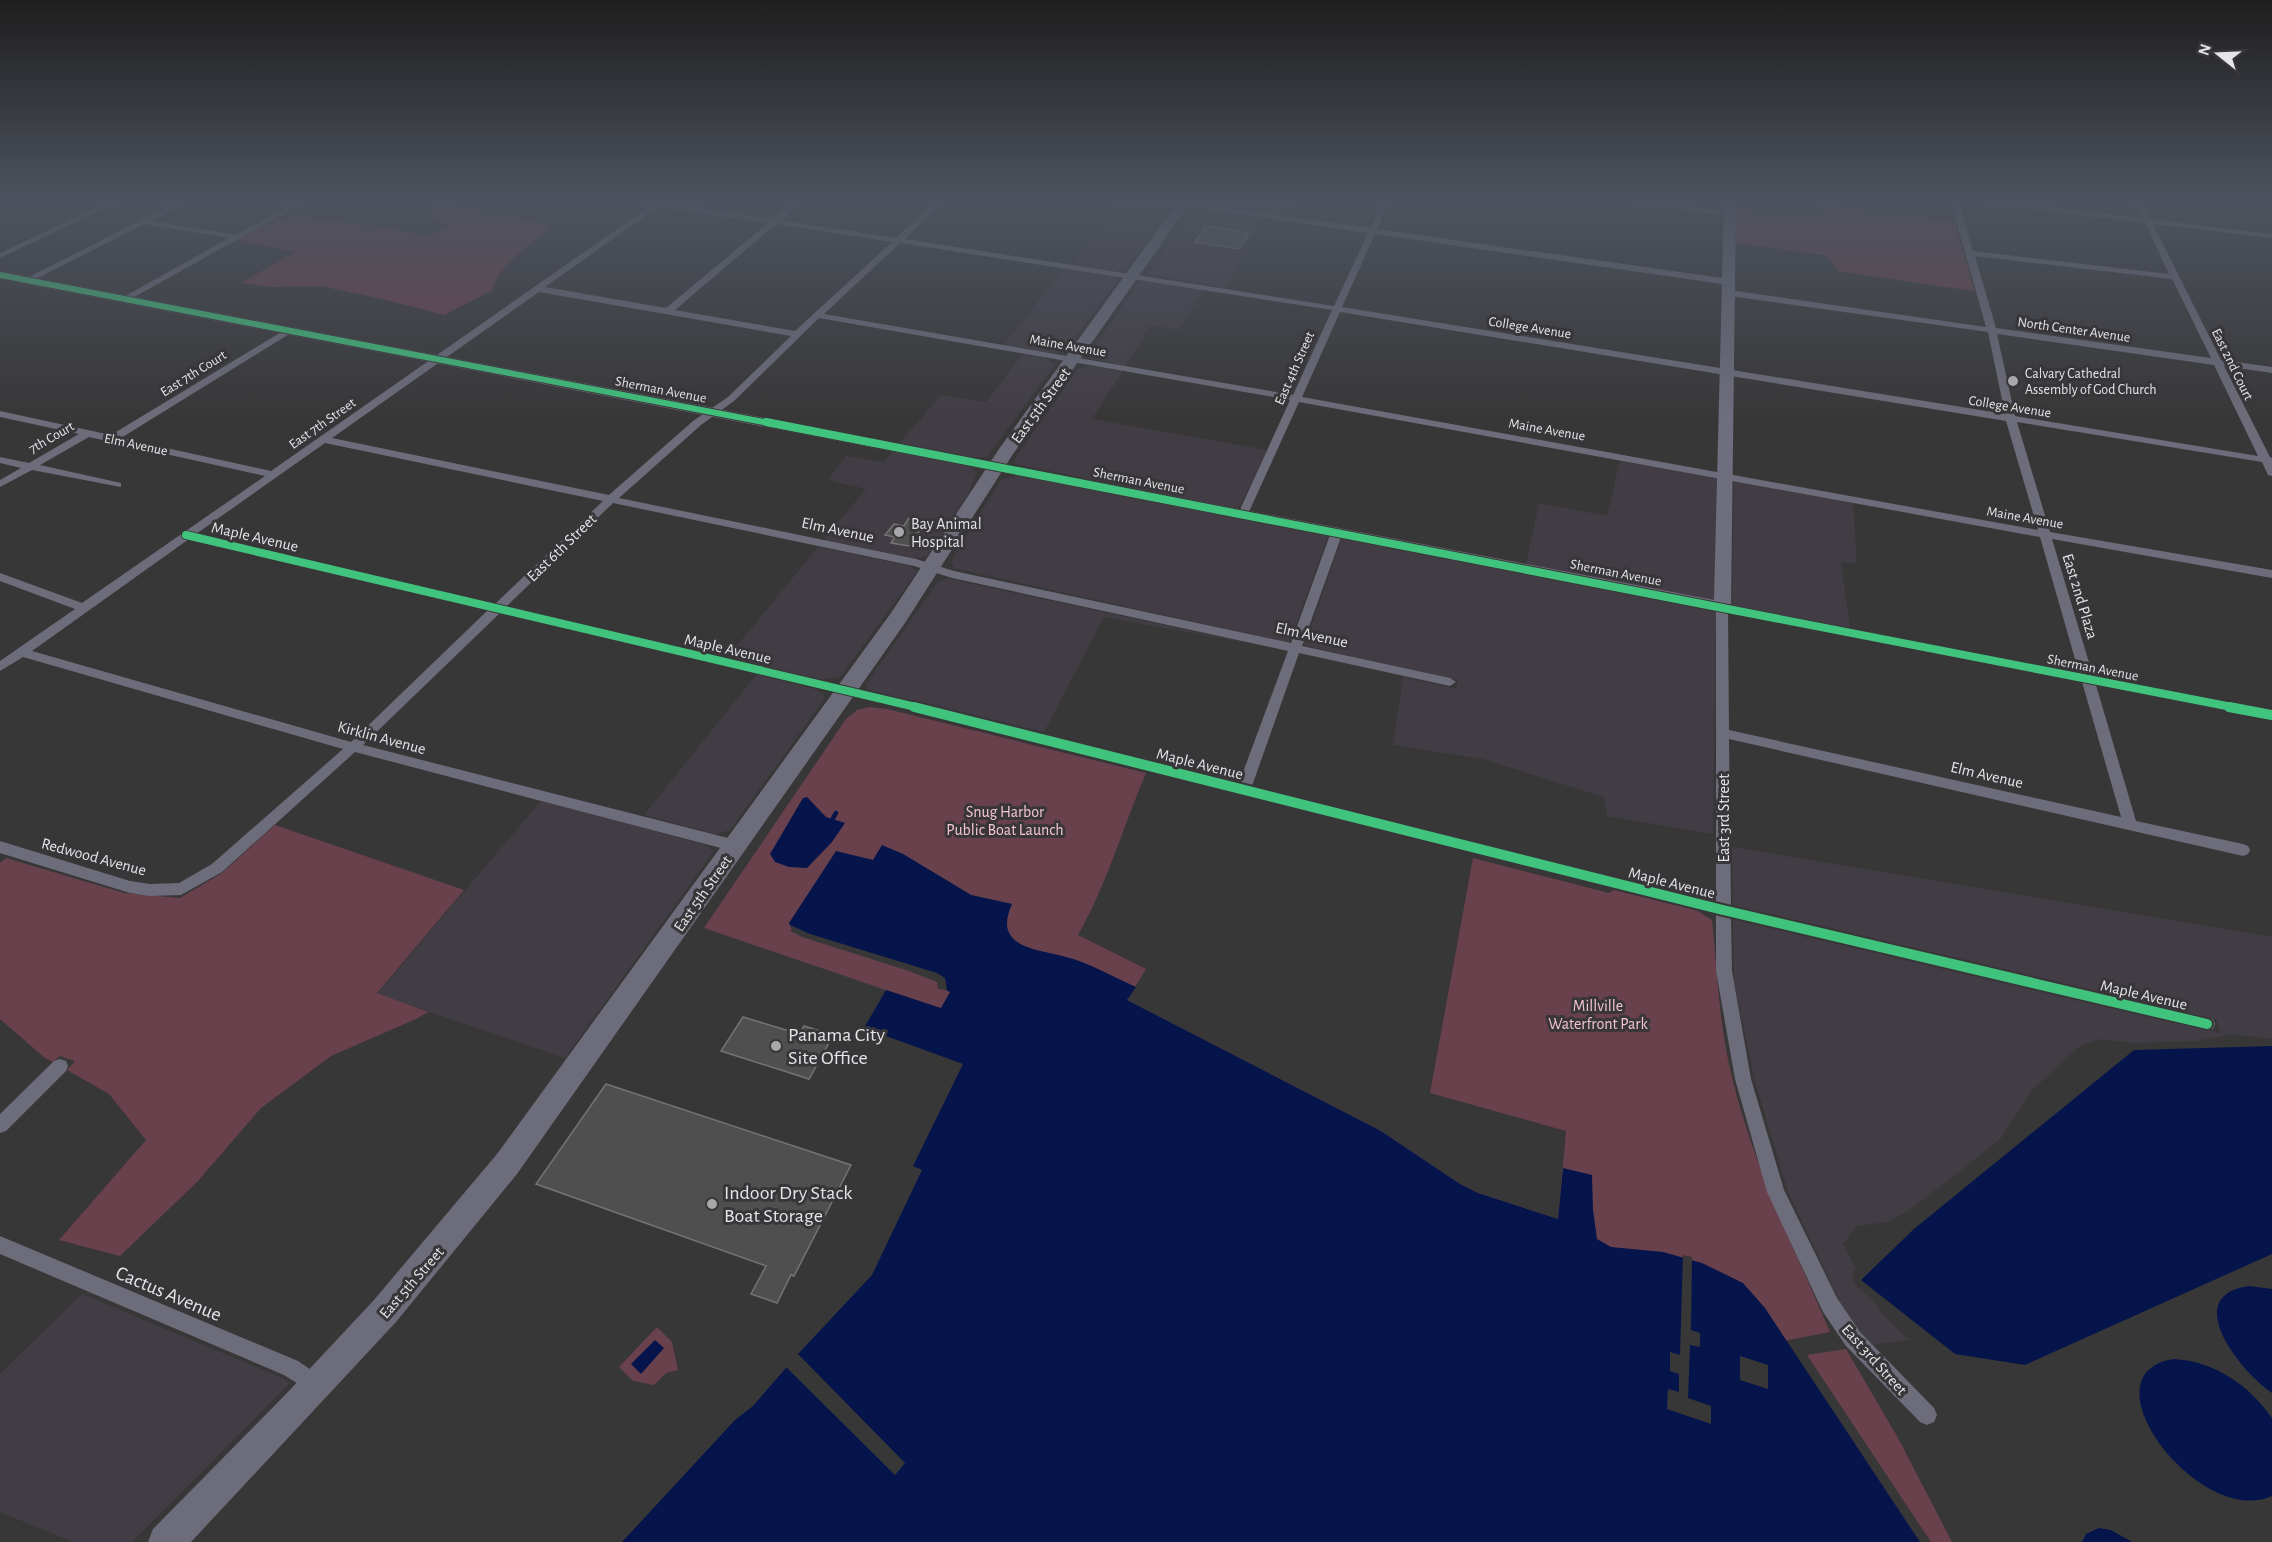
<svg xmlns="http://www.w3.org/2000/svg" width="2272" height="1542" font-family="'Alegreya Sans',sans-serif">
	<rect width="100%" height="100%" fill="#383738"/>
	<path fill="#423d45" d="M 1120,202 L 1155,202 L 1170,207 L 1126,269 L 1115,271 L 1071,265 Z
		M 1197,202 L 1297,202 L 1287,216 Z
		M 1206,209 L 1267,217 L 1224,288 L 1148,274 L 1189,212 Z
		M 1065,268 L 1113,276 L 1118,280 L 1064,352 L 1053,353 L 1003,345 Z
		M 1144,281 L 1204,289 L 1179,330 L 1151,325 L 1125,366 L 1090,358 L 1088,355 L 1139,283 Z
		M 1023,354 L 1046,358 L 1055,365 L 987,457 L 971,458 L 898,445 L 941,395 L 986,402 Z
		M 1089,366 L 1123,371 L 1092,419 L 1267,450 L 1240,506 L 1232,508 L 1015,464 L 1015,459 L 1078,369 Z
		M 893,451 L 965,465 L 974,469 L 977,473 L 968,494 L 928,556 L 915,559 L 824,540 L 866,489 L 828,480 L 846,456 L 884,462 Z
		M 1620,460 L 1720,478 L 1716,602 L 1526,565 L 1539,503 L 1607,516 Z
		M 1020,476 L 1329,535 L 1289,643 L 954,568 L 951,562 L 1000,481 L 1006,478 Z
		M 1734,480 L 1853,503 L 1857,564 L 1841,562 L 1850,628 L 1732,605 Z
		M 1342,538 L 1716,610 L 1713,834 L 1607,816 L 1604,797 L 1483,759 L 1393,745 L 1403,677 L 1456,689 L 1458,680 L 1304,646 Z
		M 818,547 L 910,566 L 917,572 L 840,677 L 818,680 L 727,658 Z
		M 945,579 L 950,579 L 1247,643 L 1104,617 L 1044,732 L 868,690 L 866,684 L 937,583 Z
		M 757,674 L 815,689 L 823,694 L 825,698 L 730,830 L 716,834 L 644,815 Z
		M 542,800 L 705,845 L 714,851 L 565,1058 L 377,994 Z
		M 1732,847 L 2272,937 L 2272,1039 L 2232,1034 L 2196,1041 L 2133,1043 L 2102,1039 L 2080,1046 L 2032,1090 L 2001,1138 L 1954,1176 L 1906,1212 L 1887,1222 L 1857,1226 L 1843,1244 L 1856,1269 L 1852,1273 L 1855,1285 L 1873,1300 L 1881,1313 L 1909,1340 L 1872,1345 L 1862,1335 L 1841,1304 L 1788,1192 L 1755,1081 L 1734,983 L 1733,919 L 2220,1033 L 2216,1019 L 1733,906 Z
		M 82,1294 L 282,1378 L 290,1383 L 132,1542 L 74,1542 L 0,1512 L 0,1374 Z"/>
	<path fill="#69414d" d="M 439,205 L 506,215 L 553,226 C 532,243 499,263 493,290 L 444,315 L 382,299 L 321,286 L 271,287 L 241,283 L 295,252 L 236,240 L 277,219 L 304,217 L 385,227 L 429,237 L 449,224 L 433,220 L 433,211 Z
		M 1821,205 L 1955,222 L 1974,291 L 1837,271 L 1831,260 L 1824,255 L 1736,243 L 1736,209 L 1820,219 Z
		M 870,707 L 887,709 L 1146,773 C 1123,827 1107,884 1078,935 L 1146,969 L 1127,1000 L 1381,1131 L 1460,1184 L 1478,1193 L 1558,1219 L 1566,1131 L 1430,1093 L 1473,858 L 1609,893 L 1614,890 L 1696,910 L 1712,920 C 1717,971 1719,1023 1731,1073 C 1752,1163 1794,1248 1830,1332 L 1783,1341 L 1710,1322 L 991,941 L 1012,904 L 971,895 L 903,854 L 882,846 L 873,860 L 945,968 L 971,1019 L 704,928 L 846,719 L 857,710 Z
		M 275,825 L 464,890 L 377,993 L 428,1012 L 416,1019 L 331,1056 L 261,1108 L 198,1181 L 120,1256 L 59,1240 L 146,1140 L 109,1094 L 67,1070 L 75,1061 L 60,1056 L 53,1062 L 45,1058 L 0,1019 L 0,863 L 6,858 L 124,893 L 180,898 L 222,873 Z
		M 657,1327 L 672,1342 L 678,1370 L 666,1373 L 654,1385 L 633,1381 L 619,1367 Z
		M 1846,1349 L 1898,1438 L 1952,1542 L 1931,1542 L 1807,1355 Z"/>
	<path fill="#05154b" d="M 807,797 L 826,817 L 845,823 L 832,842 L 807,868 L 789,867 L 775,862 L 770,854 L 803,798 Z
		M 882,845 L 903,854 L 971,895 L 1012,904 C 992,948 1037,949 1066,957 C 1090,963 1113,977 1136,987 L 1127,1000 L 1381,1131 L 1460,1184 L 1478,1193 L 1558,1219 L 1563,1168 L 1592,1175 L 1593,1210 L 1597,1239 L 1611,1247 L 1663,1252 L 1702,1263 L 1743,1283 L 1765,1308 L 1920,1542 L 622,1542 L 735,1420 L 753,1406 L 798,1354 L 872,1275 L 922,1170 L 913,1166 L 963,1064 L 864,1028 L 886,990 L 941,1008 L 950,992 L 941,988 L 940,980 L 792,929 L 789,923 L 836,851 L 873,860 Z
		M 2272,1046 L 2272,1254 L 2025,1365 L 1955,1354 L 1861,1280 L 1914,1229 L 2134,1050 Z
		M 2249,1286 L 2272,1289 L 2272,1393 C 2243,1374 2178,1296 2249,1286 Z
		M 655,1340 L 664,1348 L 641,1374 L 631,1364 Z
		M 2174,1359 C 2214,1361 2249,1385 2272,1418 L 2272,1496 C 2200,1529 2080,1373 2174,1359 Z
		M 2099,1528 L 2111,1530 L 2132,1542 L 2082,1542 L 2086,1534 Z"/>
	<path fill="#383738" d="M 790,925 L 810,934 L 937,973 L 945,978 L 947,990 L 938,989 L 937,982 L 909,971 L 802,937 L 790,931 L 792,929 Z
		M 1683,1255 L 1692,1257 L 1691,1330 L 1700,1333 L 1700,1347 L 1690,1345 L 1688,1398 L 1711,1406 L 1711,1424 L 1667,1409 L 1668,1389 L 1679,1392 L 1679,1374 L 1670,1371 L 1670,1352 L 1680,1355 Z
		M 798,1354 L 905,1463 L 895,1475 L 786,1367 Z
		M 1740,1356 L 1768,1365 L 1768,1389 L 1740,1380 Z"/>
	<g fill="none" stroke-linecap="round" stroke-linejoin="round">
		<path stroke="#05154b" stroke-width="4.5" d="M 832,820 L 836,813"/>
	</g>
	<path fill="#504f50" stroke="#757475" stroke-width="1.5" d="M 1206,226 L 1249,233 L 1239,249 L 1195,242 Z
		M 909,518 L 926,522 L 909,546 L 891,543 L 895,537 L 885,535 L 894,524 L 904,526 Z
		M 743,1017 L 799,1034 L 804,1026 L 820,1031 L 816,1039 L 829,1043 L 809,1079 L 721,1051 Z
		M 606,1084 L 851,1165 L 794,1276 L 791,1275 L 777,1303 L 751,1294 L 766,1266 L 536,1184 Z"/>
	<g fill="none" stroke-linecap="round" stroke-linejoin="round">
		<path fill="#6d6c7a" fill-rule="evenodd" d="M 108,202 L 118,202 L 0,258 L 0,253 Z
			M 177,202 L 187,202 L 152,221 L 236,235 L 295,202 L 305,202 L 127,301 L 120,299 L 229,238 L 144,224 L 30,282 L 23,280 Z
			M 638,202 L 664,202 L 773,219 L 793,202 L 802,202 L 781,220 L 896,238 L 935,202 L 944,202 L 905,239 L 1334,306 L 1368,233 L 1168,204 L 1164,202 L 1184,202 L 1370,228 L 1382,202 L 1390,202 L 1377,229 L 1729,279 L 1733,282 L 1729,285 L 1375,234 L 1342,307 L 2005,414 L 1988,332 L 1729,296 L 1725,293 L 1729,290 L 1986,327 L 1951,202 L 1959,202 L 1973,251 L 2169,274 L 2145,223 L 1985,204 L 1981,202 L 2005,202 L 2142,218 L 2134,202 L 2142,202 L 2150,219 L 2272,234 L 2272,238 L 2153,224 L 2221,360 L 2272,367 L 2272,373 L 2224,366 L 2270,457 L 2272,458 L 2272,476 L 2268,475 L 2262,462 L 2017,422 L 2050,532 L 2272,570 L 2272,578 L 2052,539 L 2093,676 L 2272,710 L 2272,720 L 2096,685 L 2136,821 L 2243,844 L 2248,846 L 2250,850 L 2248,854 L 2243,856 L 1729,739 L 1731,906 L 2207,1017 L 2213,1019 L 2215,1024 L 2213,1029 L 2207,1031 L 1731,918 L 1732,971 L 1751,1079 L 1784,1190 L 1837,1298 L 1860,1332 L 1934,1408 L 1937,1415 L 1934,1422 L 1927,1425 L 1920,1422 L 1846,1346 L 1823,1312 L 1767,1192 L 1735,1079 L 1716,971 L 1716,914 L 924,713 L 500,613 L 363,745 L 736,840 L 741,842 L 743,846 L 741,850 L 736,852 L 355,752 L 222,872 L 181,895 L 150,896 L 130,893 L 0,853 L 0,841 L 130,881 L 150,884 L 179,883 L 212,864 L 343,749 L 23,657 L 0,671 L 0,661 L 75,609 L 0,581 L 0,573 L 82,603 L 265,476 L 89,437 L 40,465 L 121,483 L 121,487 L 32,470 L 0,487 L 0,480 L 21,468 L 0,463 L 0,457 L 29,463 L 79,434 L 0,417 L 0,411 L 111,435 L 288,328 L 293,331 L 291,333 L 121,438 L 271,471 L 650,206 ZM 658,207 L 768,223 L 666,308 L 545,287 ZM 776,224 L 892,242 L 795,331 L 675,310 ZM 900,243 L 1332,310 L 1293,395 L 824,314 ZM 1975,256 L 2172,279 L 2211,358 L 1996,328 ZM 539,292 L 791,336 L 728,397 L 693,421 L 609,495 L 332,438 ZM 1340,312 L 2006,421 L 2038,530 L 1302,397 ZM 819,318 L 1290,400 L 1238,514 L 1243,517 L 1248,514 L 1299,402 L 2040,537 L 2079,673 L 1722,603 L 1718,604 L 1716,607 L 1716,902 L 1252,786 L 1299,653 L 1450,686 L 1456,682 L 1450,678 L 1302,646 L 1343,532 L 1341,530 L 1333,530 L 1331,532 L 1291,643 L 954,571 L 916,559 L 619,498 L 701,425 L 734,401 ZM 1997,334 L 2214,365 L 2258,456 L 2015,416 ZM 325,443 L 603,501 L 495,604 L 196,534 ZM 613,503 L 914,566 L 952,578 L 1288,651 L 1239,783 L 924,705 L 506,607 ZM 189,539 L 488,610 L 351,742 L 32,651 ZM 1728,612 L 2082,682 L 2121,817 L 1729,730 Z
			M 1634,202 L 1656,202 L 1730,212 L 1734,214 L 1730,216 L 1638,204 Z
			M 60,1059 L 66,1061 L 68,1066 L 66,1071 L 6,1131 L 0,1133 L 0,1114 L 54,1061 Z
			M 0,1236 L 298,1361 L 323,1378 L 326,1385 L 323,1392 L 316,1395 L 284,1375 L 0,1254 Z"/>
		<path fill="#6f6e7e" fill-rule="evenodd" d="M 1724,202 L 1736,202 L 1731,607 L 1728,611 L 1722,612 L 0,279 L 0,271 L 1714,600 Z"/>
		<path fill="#6d6c7b" fill-rule="evenodd" d="M 1178,202 L 1191,202 L 1013,454 L 905,623 L 517,1174 L 396,1322 L 191,1542 L 148,1542 L 153,1529 L 287,1393 L 374,1300 L 497,1154 L 891,613 L 999,449 Z"/>
		<defs>
			<path id="cycleway-far2" d="M 0,275 L 774,424"/>
			<path id="cycleway-far1" d="M 766,422 L 2237,708
				M 186,535 L 920,708"/>
			<path id="cycleway" d="M 914,707 L 1723,910 L 2207,1024
				M 2229,707 L 2272,715"/>
		</defs>
		<use href="#cycleway-far2" stroke="#383639" stroke-width="8"/>
		<use href="#cycleway-far1" stroke="#383639" stroke-width="10"/>
		<use href="#cycleway" stroke="#383639" stroke-width="14"/>
		<use href="#cycleway-far2" stroke="#40c37c" stroke-width="6"/>
		<use href="#cycleway-far1" stroke="#40c37c" stroke-width="8"/>
		<use href="#cycleway" stroke="#40c37c" stroke-width="10"/>
	</g>
	<linearGradient id="sky" x2="0" y2="1"><stop stop-color="#1f1e1f"/><stop offset="0.48" stop-color="#4d535e"/><stop offset="1" stop-color="#4d535e" stop-opacity="0"/></linearGradient>
	<rect width="2272" height="418" fill="url(#sky)"/>
	<g fill="#a8a7a9" stroke="#383639" stroke-width="2">
		<circle cx="2013" cy="381" r="6"/>
		<circle cx="899" cy="532" r="6"/>
		<circle cx="776" cy="1046" r="6"/>
		<circle cx="712" cy="1204" r="6"/>
	</g>
	<g text-anchor="middle" stroke-width="6" stroke-linejoin="round" paint-order="stroke">
		<g font-size="14" fill="#e5e4e6" stroke="#383639">
			<text transform="translate(1530 327) rotate(9)" y="5">College Avenue</text>
			<text transform="translate(2074 329) rotate(8)" y="5">North Center Avenue</text>
			<text transform="translate(1068 345) rotate(10)" y="5">Maine Avenue</text>
			<text transform="translate(2233 364) rotate(64)" y="5">East 2nd Court</text>
			<text transform="translate(1294 368) rotate(-66)" y="5">East 4th Street</text>
			<text transform="translate(193 373) rotate(-32)" y="5">East 7th Court</text>
			<text transform="translate(661 389) rotate(11)" y="5">Sherman Avenue</text>
			<text transform="translate(2010 406) rotate(9)" y="5">College Avenue</text>
			<text transform="translate(322 423) rotate(-35)" y="5">East 7th Street</text>
			<text transform="translate(1547 429) rotate(10)" y="5">Maine Avenue</text>
			<text transform="translate(51 437) rotate(-30)" y="5">7th Court</text>
			<text transform="translate(136 444) rotate(12)" y="5">Elm Avenue</text>
			<text transform="translate(1139 480) rotate(11)" y="5">Sherman Avenue</text>
			<text transform="translate(2025 517) rotate(10)" y="5">Maine Avenue</text>
			<text transform="translate(1616 572) rotate(11)" y="5">Sherman Avenue</text>
			<text transform="translate(2093 667) rotate(11)" y="5">Sherman Avenue</text>
		</g>
		<g font-size="14" fill="#e5e4e6" stroke="#383639" text-anchor="start">
			<text x="2025" y="378">Calvary Cathedral<tspan x="2025" dy="16">Assembly of God Church</tspan></text>
		</g>
		<g font-size="16" fill="#e5e4e6" stroke="#383639">
			<text transform="translate(1040 405) rotate(-54)" y="6">East 5th Street</text>
			<text transform="translate(838 529) rotate(12)" y="6">Elm Avenue</text>
			<text transform="translate(255 536) rotate(13)" y="6">Maple Avenue</text>
			<text transform="translate(561 547) rotate(-44)" y="6">East 6th Street</text>
			<text transform="translate(2081 596) rotate(73)" y="6">East 2nd Plaza</text>
			<text transform="translate(1312 634) rotate(12)" y="6">Elm Avenue</text>
			<text transform="translate(728 648) rotate(13)" y="6">Maple Avenue</text>
			<text transform="translate(382 737) rotate(15)" y="6">Kirklin Avenue</text>
			<text transform="translate(1200 763) rotate(14)" y="6">Maple Avenue</text>
			<text transform="translate(1987 774) rotate(13)" y="6">Elm Avenue</text>
			<text transform="translate(1723 818) rotate(-90)" y="6">East 3rd Street</text>
			<text transform="translate(94 856) rotate(15)" y="6">Redwood Avenue</text>
			<text transform="translate(1672 882) rotate(14)" y="6">Maple Avenue</text>
			<text transform="translate(702 893) rotate(-55)" y="6">East 5th Street</text>
			<text transform="translate(2144 994) rotate(13)" y="6">Maple Avenue</text>
			<text transform="translate(411 1282) rotate(-49)" y="6">East 5th Street</text>
			<text transform="translate(1875 1359) rotate(48)" y="6">East 3rd Street</text>
		</g>
		<g font-size="16" fill="#e5e4e6" stroke="#383639" text-anchor="start">
			<text x="911" y="529">Bay Animal<tspan x="911" dy="18">Hospital</tspan></text>
		</g>
		<g font-size="16" fill="#f4c4d1" stroke="#383639">
			<text x="1005" y="817">Snug Harbor<tspan x="1005" dy="18">Public Boat Launch</tspan></text>
			<text x="1598" y="1011">Millville<tspan x="1598" dy="18">Waterfront Park</tspan></text>
		</g>
		<g font-size="20" fill="#e5e4e6" stroke="#383639" text-anchor="start">
			<text x="788" y="1041">Panama City<tspan x="788" dy="23">Site Office</tspan></text>
			<text x="724" y="1199">Indoor Dry Stack<tspan x="724" dy="23">Boat Storage</tspan></text>
		</g>
		<g font-size="20" fill="#e5e4e6" stroke="#383639">
			<text transform="translate(169 1293) rotate(23)" y="7">Cactus Avenue</text>
		</g>
	</g>
	<g transform="translate(2218 54) rotate(288)" stroke="#383639" stroke-width="4.5" paint-order="stroke">
	<path d="M0-4.5L10 22L0 15L-10 22Z" fill="#e5e4e6"/>
	<text y="-9" font-size="16" font-weight="bold" text-anchor="middle" fill="#e5e4e6">N</text>
	</g>
</svg>
